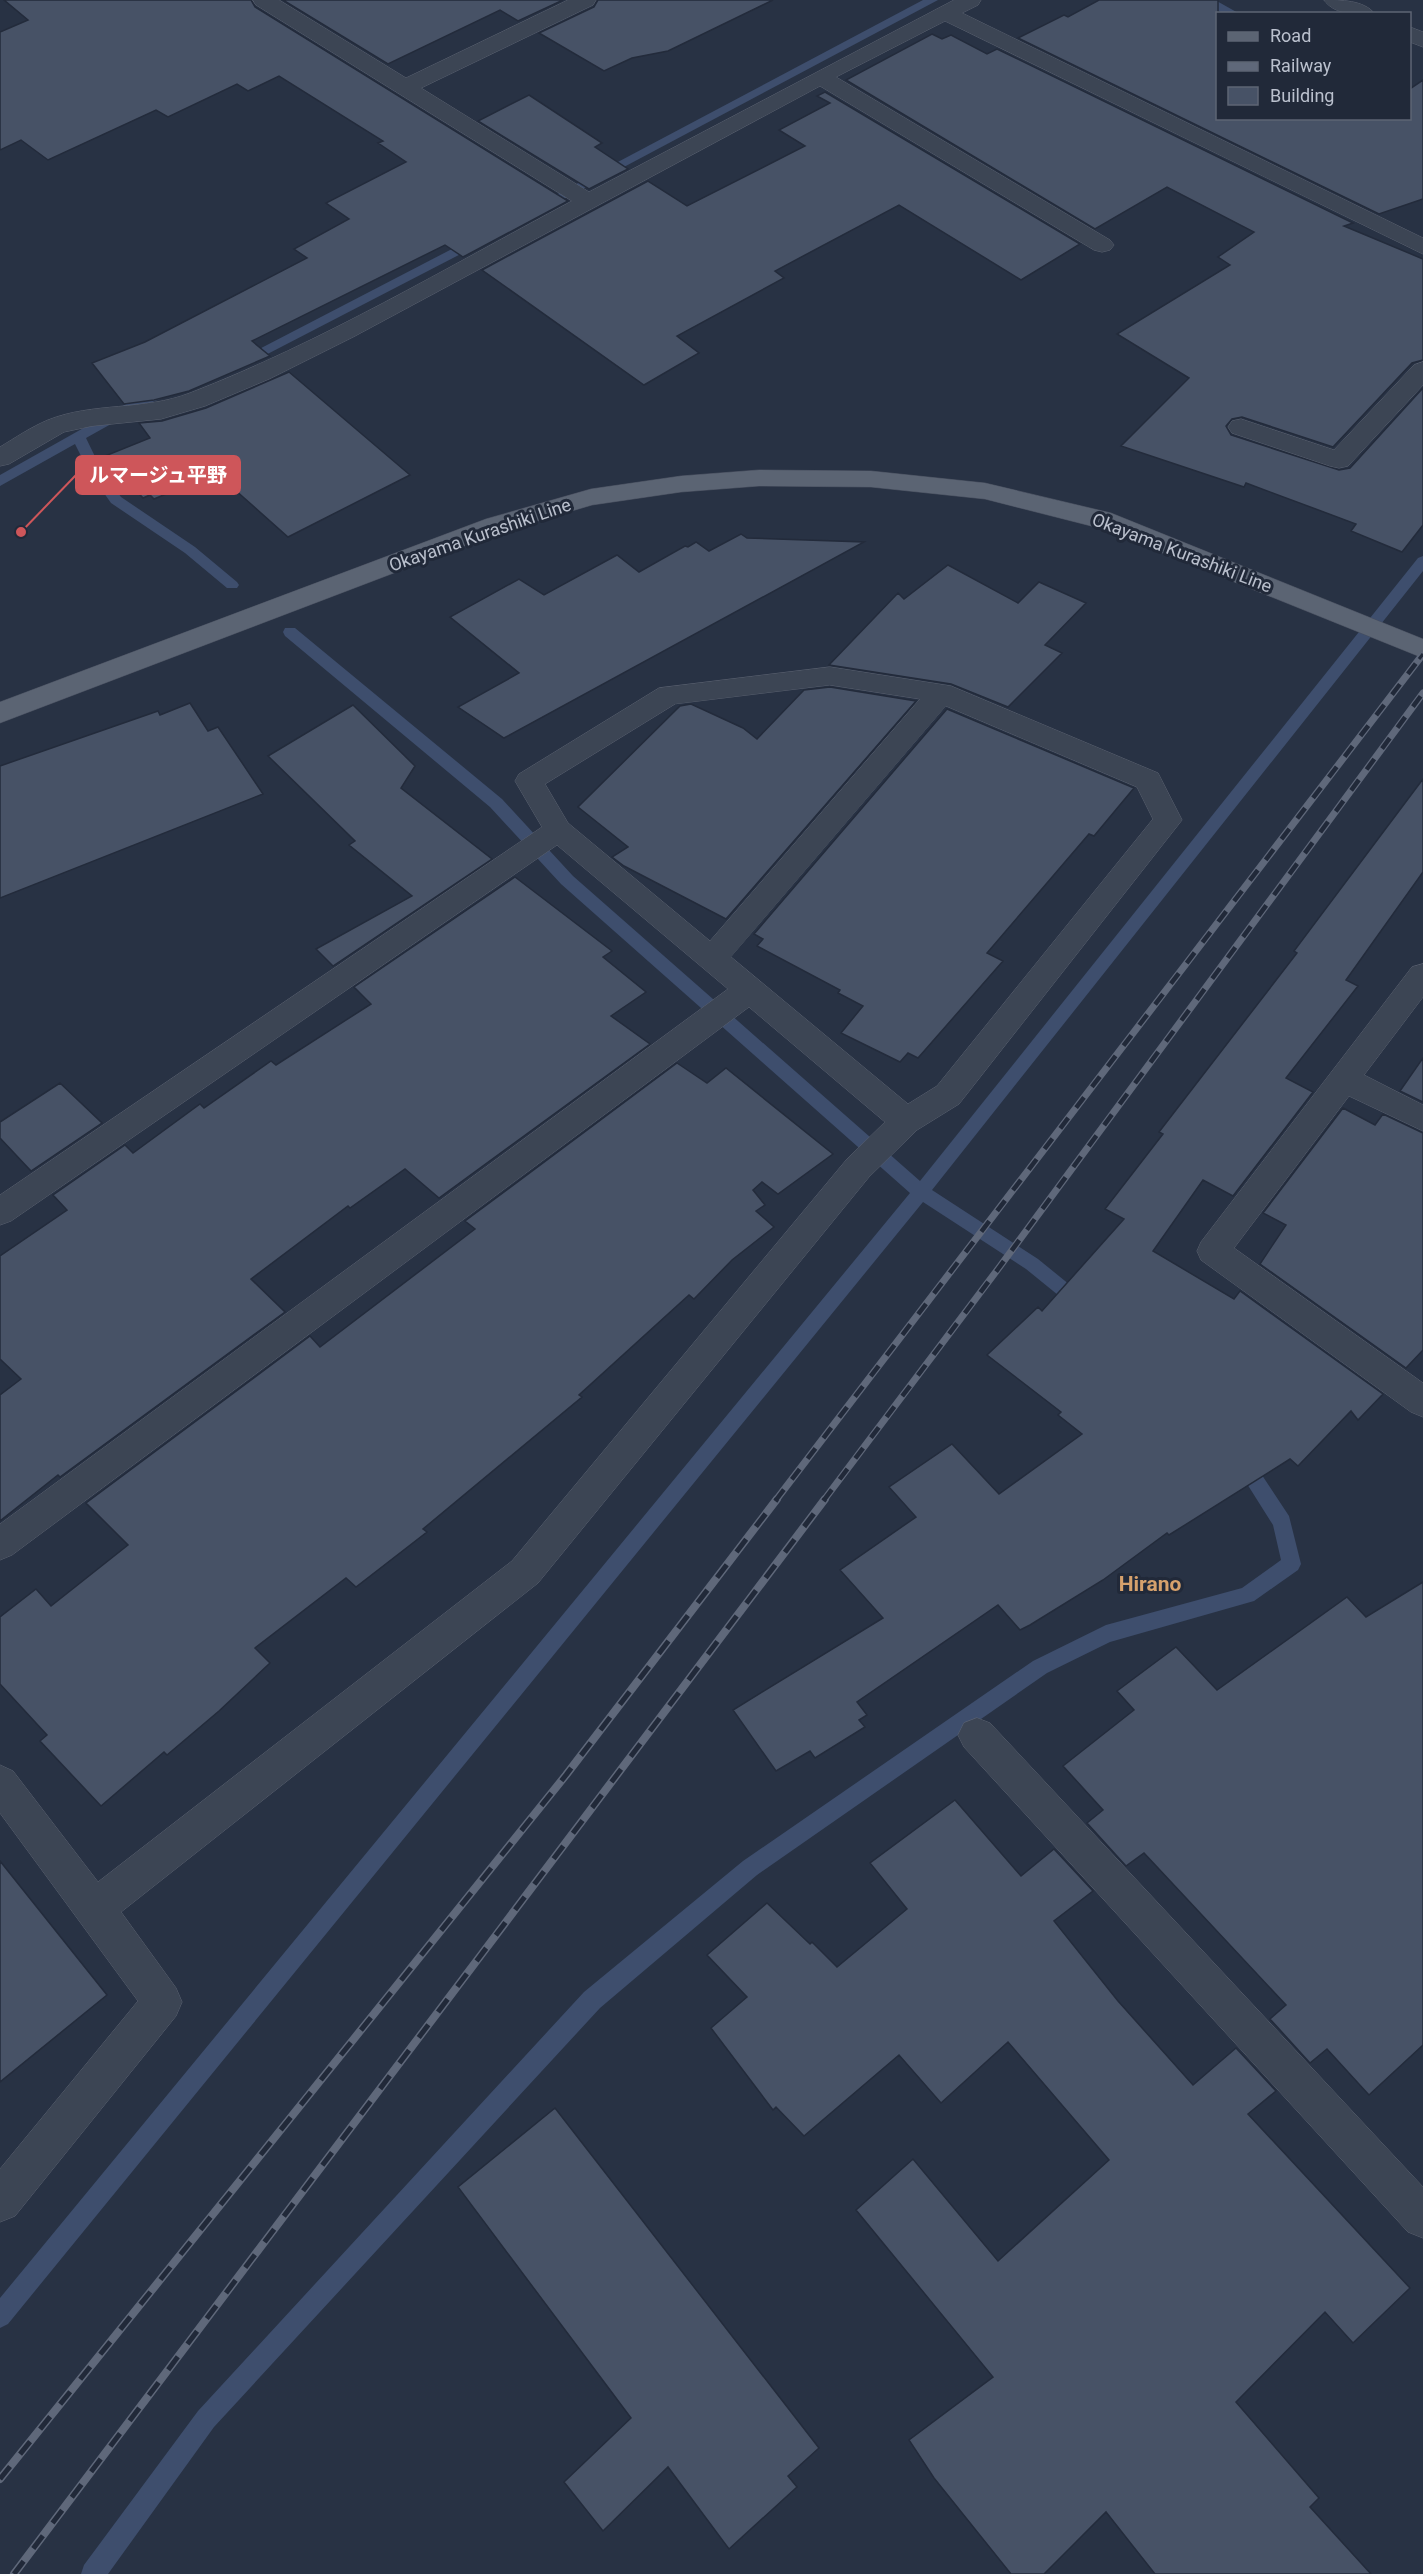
<svg xmlns="http://www.w3.org/2000/svg" width="1423" height="2574" font-family="Roboto,'Noto Sans JP',sans-serif">
	<rect width="100%" height="100%" fill="#283244"/>
	<g fill="none" stroke-linecap="round" stroke-linejoin="round">
		<path fill="#3e4e6d" fill-rule="evenodd" d="M 923,0 L 938,0 L 543,210 L 535,210 L 533,207 Z
			M 1200,0 L 1215,0 L 1240,14 L 1224,14 Z
			M 477,236 L 483,240 L 482,243 L 248,364 L 238,364 L 236,361 Z
			M 165,388 L 172,392 L 170,395 L 145,405 L 86,438 L 102,471 L 121,497 L 195,547 L 237,582 L 239,585 L 237,588 L 227,588 L 185,553 L 111,503 L 89,472 L 75,444 L 0,486 L 0,475 L 135,399 Z
			M 1423,556 L 1423,571 L 932,1190 L 1038,1259 L 1086,1298 L 1089,1303 L 1086,1308 L 1080,1311 L 1074,1308 L 1026,1269 L 923,1202 L 8,2324 L 0,2328 L 0,2298 L 910,1193 L 561,884 L 490,807 L 285,636 L 283,632 L 285,628 L 295,628 L 502,799 L 573,876 L 920,1181 L 1418,558 Z
			M 1241,1452 L 1248,1454 L 1289,1516 L 1301,1564 L 1298,1570 L 1254,1601 L 1110,1642 L 1047,1673 L 757,1875 L 600,2008 L 214,2427 L 108,2574 L 81,2574 L 84,2565 L 198,2411 L 584,1992 L 743,1861 L 1033,1661 L 1106,1625 L 1242,1588 L 1281,1560 L 1273,1525 L 1232,1460 L 1234,1454 Z"/>
	</g>
	<path fill="#475266" stroke="#232b3b" stroke-width="1.5" d="M 4,0 L 251,0 L 255,7 L 568,201 L 463,257 L 445,245 L 252,341 L 270,356 L 189,391 L 154,400 L 124,404 L 92,363 L 145,342 L 307,258 L 294,249 L 349,219 L 326,203 L 406,162 L 378,143 L 383,141 L 279,76 L 248,91 L 237,84 L 168,117 L 156,110 L 48,160 L 21,140 L 0,150 L 0,32 L 28,20 Z
		M 283,0 L 563,0 L 518,21 L 500,10 L 388,64 Z
		M 598,0 L 773,0 L 668,51 L 632,58 L 604,71 L 539,33 L 594,7 Z
		M 1099,0 L 1218,0 L 1218,118 L 1410,118 L 1410,89 L 1423,80 L 1423,199 L 1379,214 L 1018,38 L 1064,15 L 1068,17 Z
		M 932,34 L 942,39 L 951,35 L 987,54 L 997,49 L 1353,223 L 1344,226 L 1423,259 L 1423,360 L 1412,363 L 1333,447 L 1242,417 L 1232,419 L 1226,426 L 1231,435 L 1339,470 L 1350,468 L 1423,388 L 1423,525 L 1402,552 L 1351,531 L 1356,524 L 1246,483 L 1244,487 L 1121,446 L 1189,378 L 1117,334 L 1230,265 L 1218,257 L 1254,232 L 1167,187 L 1095,229 L 846,80 Z
		M 825,92 L 1080,244 L 1021,280 L 899,205 L 775,271 L 784,278 L 677,336 L 699,353 L 644,385 L 482,270 L 648,181 L 687,206 L 805,146 L 779,130 L 830,103 L 817,96 Z
		M 529,95 L 602,143 L 595,147 L 628,169 L 589,189 L 478,121 Z
		M 289,372 L 410,475 L 288,537 L 216,473 L 154,499 L 150,495 L 143,498 L 105,456 L 150,438 L 139,423 L 162,421 L 206,408 Z
		M 741,534 L 747,538 L 864,542 L 504,738 L 458,707 L 519,673 L 450,617 L 519,579 L 544,595 L 617,555 L 639,572 L 685,546 L 688,547 L 696,542 L 709,551 Z
		M 948,565 L 1018,603 L 1039,582 L 1086,603 L 1045,645 L 1062,653 L 1008,707 L 951,684 L 829,665 L 898,593 L 904,599 Z
		M 830,687 L 916,701 L 726,919 L 624,866 L 612,857 L 628,847 L 578,807 L 680,706 L 691,704 L 743,728 L 757,739 L 804,690 Z
		M 190,703 L 208,731 L 218,727 L 263,794 L 0,898 L 0,766 L 158,711 L 160,715 Z
		M 353,705 L 415,766 L 401,788 L 492,859 L 333,966 L 316,949 L 412,896 L 349,845 L 355,841 L 268,756 Z
		M 947,709 L 1134,788 L 1094,836 L 1089,834 L 987,953 L 1003,961 L 918,1058 L 908,1053 L 900,1062 L 841,1033 L 863,1006 L 838,993 L 840,990 L 757,946 L 763,939 L 754,934 Z
		M 1423,779 L 1423,872 L 1346,980 L 1358,986 L 1286,1078 L 1313,1092 L 1233,1196 L 1203,1180 L 1153,1251 L 1234,1299 L 1240,1291 L 1383,1394 L 1358,1420 L 1351,1411 L 1298,1466 L 1290,1459 L 1169,1535 L 1167,1533 L 1103,1580 L 1030,1625 L 1020,1630 L 998,1605 L 857,1702 L 867,1715 L 859,1720 L 865,1727 L 815,1758 L 810,1751 L 776,1771 L 733,1710 L 883,1618 L 840,1570 L 916,1517 L 889,1487 L 952,1444 L 999,1494 L 1082,1434 L 1058,1415 L 1061,1412 L 987,1355 L 1038,1307 L 1042,1311 L 1124,1219 L 1105,1209 L 1163,1134 L 1159,1132 L 1297,953 L 1294,951 Z
		M 515,877 L 612,951 L 603,957 L 646,992 L 611,1016 L 650,1044 L 439,1198 L 405,1169 L 350,1208 L 348,1206 L 251,1279 L 285,1312 L 60,1477 L 58,1475 L 0,1521 L 0,1395 L 21,1379 L 0,1359 L 0,1256 L 67,1210 L 53,1195 L 125,1145 L 133,1153 L 200,1104 L 204,1108 L 271,1061 L 276,1065 L 371,1004 L 354,987 Z
		M 1423,1058 L 1423,1102 L 1400,1091 Z
		M 677,1063 L 707,1083 L 726,1068 L 833,1154 L 778,1194 L 762,1182 L 753,1190 L 765,1205 L 756,1211 L 774,1227 L 732,1260 L 694,1299 L 689,1295 L 579,1395 L 582,1397 L 423,1529 L 427,1532 L 356,1587 L 346,1578 L 255,1648 L 270,1663 L 219,1711 L 167,1755 L 164,1752 L 101,1806 L 40,1741 L 47,1735 L 0,1684 L 0,1617 L 36,1589 L 51,1606 L 128,1545 L 86,1503 L 310,1336 L 320,1347 L 475,1229 L 465,1221 Z
		M 60,1083 L 102,1123 L 31,1171 L 0,1138 L 0,1122 Z
		M 1343,1108 L 1375,1125 L 1383,1114 L 1423,1133 L 1423,1350 L 1406,1368 L 1260,1264 L 1286,1225 L 1263,1213 Z
		M 1423,1582 L 1423,2045 L 1369,2095 L 1327,2049 L 1310,2063 L 1270,2019 L 1286,2005 L 1144,1853 L 1126,1866 L 1087,1823 L 1103,1810 L 1063,1766 L 1134,1710 L 1117,1691 L 1176,1647 L 1217,1690 L 1347,1597 L 1366,1617 Z
		M 955,1800 L 1021,1876 L 1054,1849 L 1093,1891 L 1054,1921 L 1118,2001 L 1193,2085 L 1236,2048 L 1276,2091 L 1248,2114 L 1410,2288 L 1353,2343 L 1325,2312 L 1236,2402 L 1319,2498 L 1310,2507 L 1371,2574 L 1155,2574 L 1106,2512 L 1044,2574 L 1011,2574 L 934,2478 L 909,2440 L 993,2377 L 856,2210 L 913,2159 L 998,2261 L 1109,2160 L 1008,2042 L 941,2103 L 899,2055 L 804,2136 L 776,2107 L 773,2110 L 711,2028 L 747,1997 L 707,1955 L 767,1903 L 810,1944 L 812,1942 L 837,1967 L 907,1909 L 870,1863 Z
		M 0,1861 L 107,1995 L 0,2082 Z
		M 555,2108 L 819,2448 L 788,2476 L 797,2487 L 729,2549 L 668,2467 L 603,2531 L 564,2482 L 631,2418 L 458,2187 Z"/>
	<g fill="none" stroke-linecap="round" stroke-linejoin="round">
		<defs>
			<path id="minor" d="M 253,0 L 279,0 L 406,78 L 568,0 L 596,0 L 593,5 L 421,88 L 589,192 L 954,0 L 981,0 L 978,5 L 962,13 L 1423,238 L 1423,254 L 945,21 L 836,77 L 1110,240 L 1114,245 L 1110,250 L 1102,252 L 1094,250 L 820,86 L 355,336 L 269,379 L 205,406 L 161,419 L 92,426 L 64,432 L 9,464 L 0,466 L 0,447 C 15,438 31,427 48,420 C 93,402 144,411 190,393 C 322,342 446,268 572,201 L 256,5 Z
				M 1324,0 C 1341,0 1364,0 1375,14 C 1358,14 1335,16 1324,0 Z
				M 1410,27 L 1423,32 L 1423,47 L 1410,42 Z
				M 1423,362 L 1423,385 L 1348,466 L 1339,468 L 1330,466 L 1232,433 L 1228,427 L 1232,421 L 1241,419 L 1334,450 L 1414,365 Z
				M 830,667 L 951,686 L 1158,773 L 1182,820 L 959,1104 L 917,1130 L 869,1177 L 538,1583 L 121,1912 L 176,1988 L 182,2002 L 176,2016 L 15,2216 L 0,2222 L 0,2169 L 138,2001 L 0,1813 L 0,1765 L 13,1771 L 98,1882 L 512,1561 L 847,1159 L 885,1122 L 749,1007 L 12,1555 L 0,1560 L 0,1524 L 728,989 L 557,845 L 11,1221 L 0,1225 L 0,1195 L 542,827 L 515,781 L 519,774 L 659,688 ZM 830,685 L 920,699 L 710,941 L 568,823 L 545,784 L 675,704 ZM 946,706 L 1137,787 L 1153,819 L 937,1086 L 908,1104 L 731,957 Z
				M 1423,964 L 1423,997 L 1364,1075 L 1423,1105 L 1423,1131 L 1349,1096 L 1234,1248 L 1423,1383 L 1423,1417 L 1411,1412 L 1201,1260 L 1197,1251 L 1201,1242 L 1412,967 Z
				M 977,1718 L 990,1723 L 1423,2187 L 1423,2238 L 1408,2232 L 964,1747 L 958,1735 L 964,1723 Z"/>
			<path id="major" d="M 759,470 L 871,471 L 985,483 L 1111,513 L 1423,639 L 1423,658 L 1103,529 L 985,499 L 871,487 L 759,486 L 681,492 L 592,505 L 504,531 L 0,723 L 0,702 L 486,519 L 591,489 L 681,476 Z"/>
		</defs>
		<use href="#minor" stroke="#5b6271" stroke-width="1"/>
		<use href="#major" stroke="#464d5d" stroke-width="1"/>
		<use href="#minor" fill="#3c4554" fill-rule="evenodd"/>
		<use href="#major" fill="#5b6473" fill-rule="evenodd"/>
		<defs>
			<path id="rail-far2" d="M 1419,659 L 1423,654"/>
			<path id="rail-far1" d="M 776,1500 L 1420,658
				M 824,1500 L 998,1269 L 1423,693"/>
			<path id="rail" d="M 0,2479 L 566,1775 L 777,1499
				M 14,2574 L 825,1499"/>
		</defs>
		<use href="#rail-far2" stroke="#5f687a" stroke-width="4.5"/>
		<use href="#rail-far1" stroke="#5f687a" stroke-width="7"/>
		<use href="#rail" stroke="#5f687a" stroke-width="8"/>
		<use href="#rail-far2" stroke="#212939" stroke-width="3" stroke-dasharray="10" stroke-linecap="butt"/>
		<use href="#rail-far1" stroke="#212939" stroke-width="4.5" stroke-dasharray="13" stroke-linecap="butt"/>
		<use href="#rail" stroke="#212939" stroke-width="5" stroke-dasharray="16" stroke-linecap="butt"/>
	</g>
	<g text-anchor="middle" stroke-width="6" stroke-linejoin="round" paint-order="stroke">
		<g font-size="18" fill="#bac0cd" stroke="#212939">
			<text transform="translate(480 535) rotate(-19)" y="6">Okayama Kurashiki Line</text>
			<text transform="translate(1182 553) rotate(21)" y="6">Okayama Kurashiki Line</text>
		</g>
		<g font-size="21" font-weight="bold" fill="#d6a16c" stroke="#212939">
			<text x="1150" y="1591">Hirano</text>
		</g>
	</g>
	<path fill="none" stroke="#ce565a" stroke-width="2" d="M21 532L76 475"/>
	<circle fill="#ce565a" stroke="#212939" stroke-width="2" cx="21" cy="532" r="6"/>
	<rect fill="#ce565a" stroke="#ce565a" stroke-width="2" x="76" y="456" width="164" height="38" rx="6"/>
	<g font-size="20" text-anchor="middle" font-weight="bold" fill="#fff">
		<text x="158" y="482">ルマージュ平野</text>
	</g>
	<rect x="1216" y="12" width="195" height="108" fill="#212939" stroke="#5e6574" stroke-width="1.5"/>
	<rect x="1228" y="32" width="30" height="9" fill="#5b6473" stroke="#5e6574" stroke-width="1.5"/>
	<text x="1270" y="42" font-size="18" fill="#bac0cd">Road</text>
	<rect x="1228" y="62" width="30" height="9" fill="#5f687a" stroke="#5e6574" stroke-width="1.5"/>
	<text x="1270" y="72" font-size="18" fill="#bac0cd">Railway</text>
	<rect x="1228" y="87" width="30" height="18" fill="#475266" stroke="#5e6574" stroke-width="1.5"/>
	<text x="1270" y="102" font-size="18" fill="#bac0cd">Building</text>
</svg>
